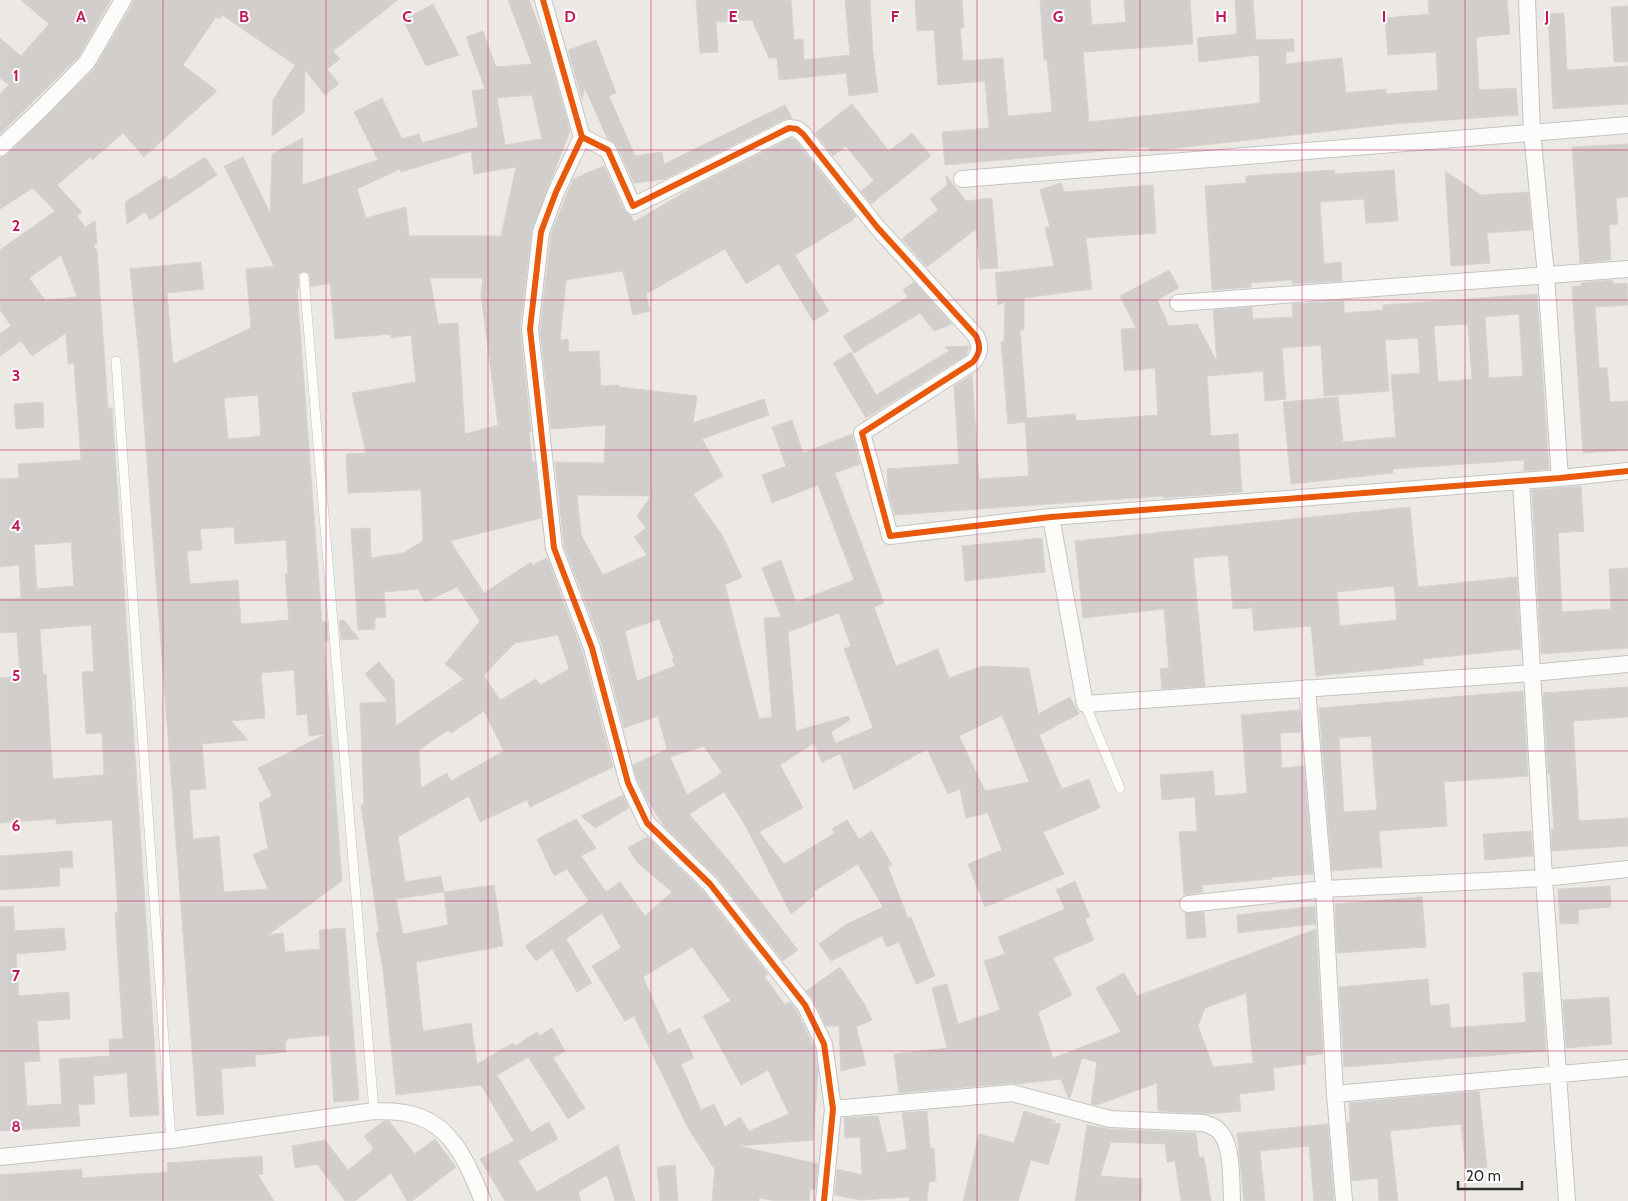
<svg xmlns="http://www.w3.org/2000/svg" width="1628" height="1201" font-family="Cabin,sans-serif">
	<rect width="100%" height="100%" fill="#ece8e4"/>
	<path fill="#d1cecb" stroke="#d7d4d0" fill-rule="evenodd" d="M 21,0 L 111,0 L 79,56 L 0,134 L 0,94 L 9,85 L 0,78 L 0,38 L 21,56 L 49,24 Z
		M 133,0 L 398,0 L 333,51 L 340,59 L 327,69 L 339,84 L 325,95 L 305,70 L 304,112 L 272,136 L 273,100 L 295,65 L 222,15 L 220,19 L 216,17 L 183,65 L 217,91 L 144,157 L 123,133 L 92,160 L 90,157 L 57,185 L 82,212 L 77,216 L 85,227 L 95,221 L 97,244 L 93,246 L 97,250 L 108,408 L 112,408 L 159,1115 L 130,1117 L 127,1073 L 93,1076 L 95,1104 L 78,1105 L 80,1126 L 0,1131 L 0,907 L 13,906 L 15,931 L 64,928 L 66,950 L 16,954 L 19,996 L 69,992 L 70,1019 L 37,1021 L 40,1061 L 24,1062 L 27,1106 L 62,1104 L 59,1059 L 110,1056 L 109,1039 L 123,1039 L 115,913 L 118,913 L 112,820 L 56,824 L 56,819 L 0,823 L 0,678 L 20,676 L 17,632 L 0,633 L 0,599 L 21,598 L 19,565 L 0,567 L 0,479 L 19,478 L 18,464 L 81,460 L 74,363 L 68,364 L 66,333 L 32,356 L 21,341 L 0,356 L 0,334 L 11,326 L 0,310 L 0,250 L 55,211 L 33,188 L 0,209 L 0,158 L 7,155 L 94,69 L 132,5 ZM 61,255 L 77,297 L 45,300 L 29,278 ZM 71,542 L 74,586 L 37,589 L 34,545 ZM 91,625 L 94,671 L 82,672 L 86,734 L 102,733 L 104,775 L 53,779 L 46,674 L 43,675 L 40,629 Z
		M 508,0 L 529,0 L 545,42 L 570,131 L 532,229 L 520,328 L 531,432 L 529,432 L 532,462 L 535,462 L 541,518 L 450,541 L 484,593 L 531,562 L 532,565 L 547,558 L 582,651 L 613,767 L 530,807 L 527,800 L 480,822 L 469,796 L 398,837 L 405,882 L 441,876 L 444,892 L 494,885 L 503,946 L 416,962 L 423,1031 L 471,1023 L 477,1064 L 513,1043 L 515,1046 L 537,1032 L 539,1036 L 552,1028 L 565,1051 L 553,1058 L 585,1108 L 568,1119 L 528,1057 L 497,1075 L 531,1132 L 549,1122 L 558,1139 L 518,1161 L 537,1192 L 618,1145 L 635,1201 L 615,1201 L 607,1175 L 578,1192 L 581,1201 L 505,1201 L 480,1159 L 514,1141 L 481,1085 L 396,1095 L 383,969 L 376,932 L 379,932 L 361,805 L 364,805 L 360,703 L 388,702 L 365,674 L 379,662 L 394,680 L 396,726 L 464,679 L 445,664 L 480,621 L 457,587 L 425,602 L 418,589 L 384,592 L 386,617 L 375,618 L 375,629 L 358,630 L 351,529 L 370,528 L 371,558 L 403,553 L 423,541 L 421,490 L 348,493 L 346,454 L 366,453 L 352,393 L 416,382 L 411,335 L 391,338 L 391,334 L 335,339 L 330,283 L 311,287 L 309,274 L 304,271 L 298,275 L 299,289 L 297,289 L 322,622 L 327,622 L 328,641 L 324,641 L 342,881 L 268,935 L 283,933 L 285,952 L 320,949 L 319,930 L 345,928 L 359,1100 L 334,1102 L 329,1035 L 287,1039 L 287,1041 L 285,1041 L 286,1052 L 255,1055 L 256,1066 L 221,1069 L 224,1114 L 197,1116 L 139,357 L 130,269 L 201,262 L 204,289 L 167,293 L 173,364 L 251,328 L 246,269 L 274,266 L 224,166 L 243,157 L 270,213 L 272,154 L 303,138 L 302,185 L 378,160 L 354,112 L 382,98 L 402,139 L 419,134 L 422,143 L 478,127 L 472,91 L 485,89 L 466,37 L 483,31 L 496,67 L 532,64 ZM 532,95 L 542,139 L 505,145 L 497,98 ZM 471,151 L 474,174 L 516,167 L 501,236 L 409,236 L 406,207 L 366,218 L 357,189 L 400,169 L 401,172 ZM 430,278 L 483,278 L 481,294 L 498,425 L 465,434 L 458,323 L 438,324 ZM 258,395 L 261,436 L 228,439 L 224,398 ZM 234,527 L 235,544 L 286,540 L 288,574 L 285,574 L 289,620 L 241,624 L 238,580 L 190,584 L 187,551 L 202,550 L 200,529 ZM 558,635 L 569,669 L 540,685 L 536,679 L 500,700 L 484,676 L 495,663 L 515,643 ZM 294,670 L 297,715 L 307,714 L 309,736 L 326,734 L 258,768 L 272,796 L 259,803 L 268,848 L 253,855 L 268,889 L 224,892 L 219,836 L 193,839 L 189,790 L 206,789 L 202,744 L 248,740 L 231,721 L 265,718 L 261,673 ZM 484,711 L 504,751 L 451,781 L 447,773 L 421,788 L 419,750 L 448,730 L 451,733 ZM 444,892 L 448,925 L 403,934 L 396,899 Z
		M 696,0 L 791,0 L 794,40 L 803,39 L 804,60 L 850,55 L 845,0 L 870,0 L 873,53 L 878,92 L 849,96 L 846,73 L 779,80 L 777,58 L 769,58 L 752,20 L 716,22 L 718,52 L 700,53 Z
		M 915,0 L 962,0 L 964,28 L 960,28 L 963,61 L 1003,58 L 1008,116 L 1052,112 L 1047,60 L 1044,60 L 1040,0 L 1090,0 L 1092,25 L 1126,22 L 1124,0 L 1190,0 L 1193,44 L 1083,52 L 1089,122 L 1260,103 L 1259,55 L 1199,62 L 1197,38 L 1237,34 L 1235,0 L 1253,0 L 1256,40 L 1294,39 L 1294,51 L 1286,52 L 1286,64 L 1342,58 L 1346,93 L 1386,89 L 1386,94 L 1438,90 L 1436,52 L 1388,55 L 1385,18 L 1429,14 L 1428,0 L 1507,0 L 1510,34 L 1476,37 L 1479,90 L 1516,88 L 1518,115 L 1393,124 L 1150,151 L 1149,147 L 945,165 L 942,132 L 989,128 L 985,81 L 938,85 L 934,30 L 917,31 Z
		M 433,4 L 459,55 L 426,66 L 403,20 Z
		M 1628,6 L 1628,62 L 1614,62 L 1611,7 Z
		M 1564,13 L 1567,70 L 1628,66 L 1628,104 L 1553,109 L 1548,14 Z
		M 596,40 L 616,93 L 609,96 L 635,156 L 662,152 L 664,164 L 785,105 L 792,118 L 785,119 L 665,179 L 634,183 L 617,146 L 607,138 L 585,88 L 582,99 L 568,50 Z
		M 852,104 L 889,151 L 912,133 L 931,156 L 871,204 L 861,191 L 874,181 L 846,146 L 833,156 L 815,133 Z
		M 791,138 L 796,141 L 838,194 L 844,204 L 845,203 L 856,216 L 853,219 L 853,220 L 795,255 L 829,311 L 813,321 L 779,264 L 746,284 L 725,249 L 646,294 L 650,311 L 633,315 L 623,271 L 566,280 L 560,340 L 568,339 L 569,352 L 599,351 L 601,386 L 618,385 L 619,387 L 697,396 L 693,423 L 764,399 L 769,415 L 702,439 L 723,476 L 693,494 L 722,535 L 742,577 L 725,585 L 759,719 L 772,717 L 764,618 L 781,617 L 762,568 L 781,560 L 796,602 L 854,580 L 818,485 L 772,503 L 762,475 L 786,466 L 772,427 L 792,420 L 803,453 L 852,434 L 860,464 L 835,473 L 884,603 L 874,607 L 896,666 L 938,649 L 949,678 L 982,666 L 1029,668 L 1038,714 L 1070,697 L 1079,714 L 1039,735 L 1062,789 L 1089,779 L 1100,808 L 1043,832 L 1064,874 L 985,907 L 968,864 L 1002,850 L 988,813 L 966,818 L 960,789 L 948,794 L 927,749 L 854,790 L 836,743 L 873,728 L 844,649 L 851,646 L 839,613 L 788,632 L 796,731 L 848,716 L 850,720 L 831,732 L 840,754 L 822,762 L 814,743 L 780,765 L 803,808 L 759,832 L 784,864 L 835,833 L 832,829 L 847,820 L 859,839 L 872,831 L 892,865 L 888,867 L 908,918 L 911,917 L 935,976 L 916,984 L 899,942 L 887,947 L 882,936 L 831,961 L 819,944 L 847,924 L 883,907 L 858,864 L 813,892 L 815,895 L 791,914 L 745,825 L 724,792 L 689,814 L 730,862 L 798,950 L 783,961 L 718,878 L 664,826 L 646,798 L 637,780 L 633,765 L 667,749 L 658,716 L 624,728 L 602,645 L 564,546 L 555,462 L 604,463 L 606,425 L 551,429 L 540,329 L 551,234 L 573,179 L 604,166 L 624,210 L 631,216 L 634,222 L 695,186 ZM 577,495 L 651,496 L 637,516 L 646,528 L 634,537 L 647,555 L 603,575 L 581,535 ZM 659,619 L 674,658 L 672,659 L 675,666 L 637,681 L 625,631 ZM 1002,715 L 1029,782 L 985,791 L 959,736 ZM 704,746 L 722,773 L 687,795 L 670,757 Z
		M 1628,144 L 1628,197 L 1616,198 L 1618,224 L 1609,225 L 1611,260 L 1580,263 L 1572,147 Z
		M 205,157 L 217,175 L 150,220 L 145,212 L 127,224 L 125,202 L 166,176 L 169,180 Z
		M 1334,170 L 1335,174 L 1394,170 L 1398,221 L 1366,223 L 1364,199 L 1320,202 L 1324,264 L 1341,262 L 1342,281 L 1292,284 L 1292,280 L 1251,283 L 1251,287 L 1212,290 L 1205,186 L 1246,183 L 1246,176 Z
		M 1445,171 L 1481,195 L 1528,192 L 1532,230 L 1487,233 L 1490,263 L 1451,266 Z
		M 946,175 L 966,201 L 992,198 L 998,268 L 980,269 L 976,229 L 927,267 L 902,239 L 938,210 L 930,199 L 947,185 Z
		M 1061,183 L 1064,192 L 1153,185 L 1156,233 L 1086,238 L 1092,289 L 1024,298 L 1024,330 L 1020,330 L 1027,418 L 1075,414 L 1076,421 L 1158,415 L 1155,368 L 1124,371 L 1121,329 L 1136,328 L 1120,296 L 1169,270 L 1179,288 L 1157,300 L 1169,326 L 1197,324 L 1217,362 L 1213,310 L 1252,307 L 1253,319 L 1293,317 L 1292,304 L 1344,301 L 1344,313 L 1383,310 L 1383,305 L 1537,294 L 1549,469 L 1524,471 L 1524,460 L 1393,469 L 1393,473 L 1291,484 L 1283,402 L 1338,397 L 1343,442 L 1396,437 L 1391,375 L 1420,373 L 1418,338 L 1385,340 L 1389,391 L 1324,396 L 1321,345 L 1282,348 L 1286,399 L 1265,401 L 1263,371 L 1207,376 L 1211,436 L 1238,434 L 1242,492 L 1163,498 L 1163,496 L 895,515 L 888,492 L 887,469 L 959,464 L 954,386 L 972,375 L 979,479 L 1029,476 L 1025,422 L 1008,424 L 1001,342 L 1004,341 L 1005,302 L 998,305 L 995,273 L 1054,266 L 1045,228 L 1050,227 L 1040,190 ZM 1519,314 L 1523,376 L 1489,378 L 1485,317 ZM 1468,324 L 1472,379 L 1438,382 L 1434,326 Z
		M 1612,280 L 1613,284 L 1627,283 L 1628,305 L 1595,307 L 1599,368 L 1607,368 L 1610,402 L 1628,401 L 1628,450 L 1583,453 L 1572,287 L 1581,286 L 1581,283 Z
		M 914,282 L 952,324 L 934,331 L 920,313 L 854,353 L 843,336 L 908,297 L 903,290 Z
		M 969,346 L 966,355 L 866,418 L 833,363 L 851,352 L 876,395 L 949,351 L 945,347 Z
		M 43,402 L 44,427 L 16,429 L 14,404 Z
		M 1581,486 L 1584,531 L 1558,533 L 1562,612 L 1611,609 L 1609,569 L 1628,568 L 1628,648 L 1541,654 L 1532,490 Z
		M 1410,507 L 1418,587 L 1517,577 L 1521,649 L 1423,659 L 1423,665 L 1316,676 L 1311,626 L 1254,631 L 1252,608 L 1233,609 L 1228,555 L 1193,558 L 1205,686 L 1162,689 L 1160,669 L 1169,668 L 1164,609 L 1083,618 L 1075,541 ZM 1394,586 L 1397,620 L 1340,626 L 1337,592 Z
		M 1042,538 L 1045,572 L 965,581 L 962,546 Z
		M 344,620 L 359,639 L 341,640 L 339,621 Z
		M 1628,687 L 1628,717 L 1573,721 L 1579,821 L 1628,818 L 1628,846 L 1552,851 L 1551,829 L 1554,829 L 1550,774 L 1548,774 L 1543,693 Z
		M 1523,691 L 1528,776 L 1444,782 L 1447,826 L 1379,831 L 1382,867 L 1332,871 L 1319,708 ZM 1371,736 L 1377,810 L 1344,812 L 1339,738 Z
		M 1299,710 L 1301,732 L 1280,733 L 1282,768 L 1304,766 L 1313,874 L 1272,877 L 1272,879 L 1202,885 L 1203,892 L 1184,895 L 1179,832 L 1197,831 L 1195,797 L 1162,800 L 1160,775 L 1213,771 L 1215,796 L 1247,793 L 1241,715 Z
		M 623,795 L 629,808 L 595,828 L 581,816 Z
		M 576,819 L 596,848 L 581,856 L 606,892 L 620,882 L 645,916 L 672,892 L 638,863 L 628,848 L 647,837 L 703,891 L 768,974 L 764,976 L 785,1005 L 790,1002 L 796,1010 L 814,1047 L 818,1071 L 813,1140 L 739,1146 L 818,1164 L 815,1190 L 810,1189 L 809,1201 L 777,1201 L 759,1198 L 759,1201 L 712,1201 L 715,1167 L 713,1167 L 688,1128 L 634,1016 L 625,1021 L 592,966 L 621,948 L 602,913 L 566,939 L 592,983 L 577,992 L 552,949 L 536,961 L 525,946 L 589,901 L 567,869 L 554,876 L 537,839 ZM 692,947 L 731,1001 L 703,1016 L 741,1085 L 768,1070 L 789,1114 L 749,1131 L 740,1117 L 725,1127 L 714,1104 L 701,1110 L 681,1064 L 694,1058 L 680,1028 L 668,1034 L 643,977 Z
		M 1531,831 L 1533,856 L 1485,860 L 1483,834 Z
		M 72,851 L 73,868 L 59,868 L 60,886 L 0,890 L 0,856 Z
		M 1075,881 L 1090,917 L 1085,919 L 1094,940 L 1053,958 L 1072,995 L 1038,1012 L 1053,1058 L 1121,1032 L 1096,988 L 1124,973 L 1137,996 L 1316,929 L 1323,1054 L 1305,1056 L 1306,1064 L 1273,1068 L 1275,1090 L 1239,1094 L 1241,1111 L 1209,1114 L 1158,1111 L 1157,1083 L 1097,1105 L 1091,1104 L 1097,1062 L 1082,1058 L 1070,1098 L 1068,1097 L 1061,1079 L 1017,1084 L 1011,1083 L 899,1093 L 894,1054 L 947,1048 L 932,988 L 947,984 L 958,1024 L 1000,1010 L 984,961 L 1005,954 L 998,937 L 1065,909 L 1056,890 ZM 1246,993 L 1253,1063 L 1213,1067 L 1198,1026 L 1205,1008 Z
		M 1610,886 L 1611,907 L 1578,910 L 1579,923 L 1560,924 L 1558,889 Z
		M 1422,897 L 1426,947 L 1337,953 L 1335,904 Z
		M 1315,906 L 1316,926 L 1315,924 L 1238,933 L 1237,915 Z
		M 1204,912 L 1206,937 L 1187,939 L 1185,913 Z
		M 840,967 L 865,1005 L 872,1020 L 856,1027 L 866,1065 L 841,1071 L 839,1026 L 826,1026 L 814,1001 L 806,991 Z
		M 1541,972 L 1546,1051 L 1344,1067 L 1339,987 L 1428,979 L 1430,1006 L 1449,1004 L 1451,1028 L 1526,1022 L 1523,973 Z
		M 1609,997 L 1612,1044 L 1566,1048 L 1563,1000 Z
		M 1479,1091 L 1487,1167 L 1466,1169 L 1461,1124 L 1390,1131 L 1398,1201 L 1379,1201 L 1378,1178 L 1352,1181 L 1347,1122 L 1350,1122 L 1349,1103 Z
		M 927,1111 L 930,1148 L 934,1148 L 936,1181 L 929,1182 L 927,1201 L 909,1201 L 910,1197 L 860,1200 L 835,1195 L 837,1169 L 862,1175 L 860,1137 L 845,1138 L 844,1118 L 878,1116 L 887,1153 L 907,1149 L 902,1113 Z
		M 1024,1111 L 1056,1121 L 1049,1123 L 1061,1124 L 1048,1165 L 1031,1160 L 1018,1201 L 963,1201 L 979,1134 L 1014,1143 Z
		M 384,1121 L 389,1121 L 415,1154 L 435,1139 L 456,1167 L 412,1201 L 407,1201 L 391,1173 L 355,1201 L 345,1201 L 317,1164 L 295,1168 L 292,1146 L 325,1140 L 348,1170 L 374,1149 L 364,1136 Z
		M 1328,1124 L 1334,1201 L 1314,1201 L 1309,1146 L 1260,1151 L 1265,1201 L 1244,1201 L 1237,1133 Z
		M 1087,1125 L 1109,1129 L 1196,1133 L 1199,1157 L 1204,1157 L 1211,1201 L 1181,1201 L 1175,1161 L 1167,1162 L 1165,1144 L 1111,1142 L 1100,1176 L 1142,1179 L 1141,1201 L 1075,1201 Z
		M 262,1156 L 263,1174 L 258,1175 L 274,1201 L 0,1201 L 0,1175 L 82,1169 L 82,1178 L 168,1172 L 167,1163 Z
		M 675,1165 L 678,1201 L 660,1201 L 657,1167 Z"/>
	<g fill="none" stroke-linecap="round" stroke-linejoin="round">
		<defs>
			<path id="lane" d="M 304,277 L 374,1111
				M 116,361 L 171,1140
				M 1085,704 L 1120,788"/>
			<path id="street" d="M 543,0 L 582,137 L 556,192 L 541,232 L 530,329 L 554,548 L 592,648 L 628,783 L 647,823 L 710,884 L 805,1005 L 824,1044 L 833,1109 L 824,1201
				M 1527,0 L 1532,132 L 1546,275 L 1560,478
				M 582,137 L 608,150 L 633,206 L 789,128 L 797,129 L 803,134 L 877,227 L 976,336 C 981,347 980,353 973,362 L 862,433 L 890,536 L 1051,517 L 1560,478 L 1628,471
				M 0,148 L 40,110 L 87,62 L 123,0
				M 962,179 L 1628,125
				M 1178,303 L 1628,269
				M 1521,481 L 1544,878 L 1567,1201
				M 1051,517 L 1085,704 L 1532,673 L 1628,664
				M 1307,688 L 1324,889 L 1335,1094 L 1344,1201
				M 1188,904 L 1324,889 L 1544,878 L 1628,869
				M 1335,1094 L 1628,1068
				M 833,1109 L 1012,1093 L 1110,1119 L 1203,1123 C 1210,1125 1216,1127 1220,1132 C 1233,1146 1231,1183 1232,1201
				M 0,1157 L 171,1140 L 374,1111 C 385,1111 395,1111 405,1113 C 452,1121 467,1163 483,1201"/>
		</defs>
		<use href="#lane" stroke="#c5c4c5" stroke-width="10"/>
		<use href="#street" stroke="#c5c4c5" stroke-width="18"/>
		<use href="#lane" stroke="#fcfcfb" stroke-width="9"/>
		<use href="#street" stroke="#fcfcfb" stroke-width="16"/>
		<defs>
			<path id="cycleway" d="M 543,0 L 582,137 L 556,192 L 541,232 L 530,329 L 554,548 L 592,648 L 628,783 L 647,823 L 710,884 L 805,1005 L 824,1044 L 833,1109 L 824,1201
				M 582,137 L 608,150 L 633,206 L 789,128 L 797,129 L 803,134 L 877,227 L 976,336 C 981,347 980,353 973,362 L 862,433 L 890,536 L 1051,517 L 1560,478 L 1628,471"/>
		</defs>
		<use href="#cycleway" stroke="#fff" stroke-width="9"/>
		<use href="#cycleway" stroke="#e8590c" stroke-width="6"/>
	</g>
	<path fill="none" stroke="#c2185b" stroke-width="1" stroke-opacity="0.55" d="M 163,0 L 163,1201M 326,0 L 326,1201M 488,0 L 488,1201M 651,0 L 651,1201M 814,0 L 814,1201M 977,0 L 977,1201M 1140,0 L 1140,1201M 1302,0 L 1302,1201M 1465,0 L 1465,1201M 0,150 L 1628,150M 0,300 L 1628,300M 0,450 L 1628,450M 0,600 L 1628,600M 0,751 L 1628,751M 0,901 L 1628,901M 0,1051 L 1628,1051"/>
	<g font-size="16" text-anchor="middle" font-weight="bold" fill="#c2185b" stroke="#fff" stroke-width="4" stroke-linejoin="round" paint-order="stroke">
		<text x="81" y="22">A</text>
		<text x="244" y="22">B</text>
		<text x="407" y="22">C</text>
		<text x="570" y="22">D</text>
		<text x="733" y="22">E</text>
		<text x="895" y="22">F</text>
		<text x="1058" y="22">G</text>
		<text x="1221" y="22">H</text>
		<text x="1384" y="22">I</text>
		<text x="1547" y="22">J</text>
		<text x="16" y="81">1</text>
		<text x="16" y="231">2</text>
		<text x="16" y="381">3</text>
		<text x="16" y="531">4</text>
		<text x="16" y="681">5</text>
		<text x="16" y="831">6</text>
		<text x="16" y="981">7</text>
		<text x="16" y="1132">8</text>
	</g>
	<path d="M1458 1181v8h64v-8" fill="none" stroke="#2e2e2e" stroke-width="2.5"/>
	<text x="1466" y="1181" font-size="15" fill="#2e2e2e" stroke="#ffffff" stroke-width="4" paint-order="stroke">20 m</text>
</svg>
